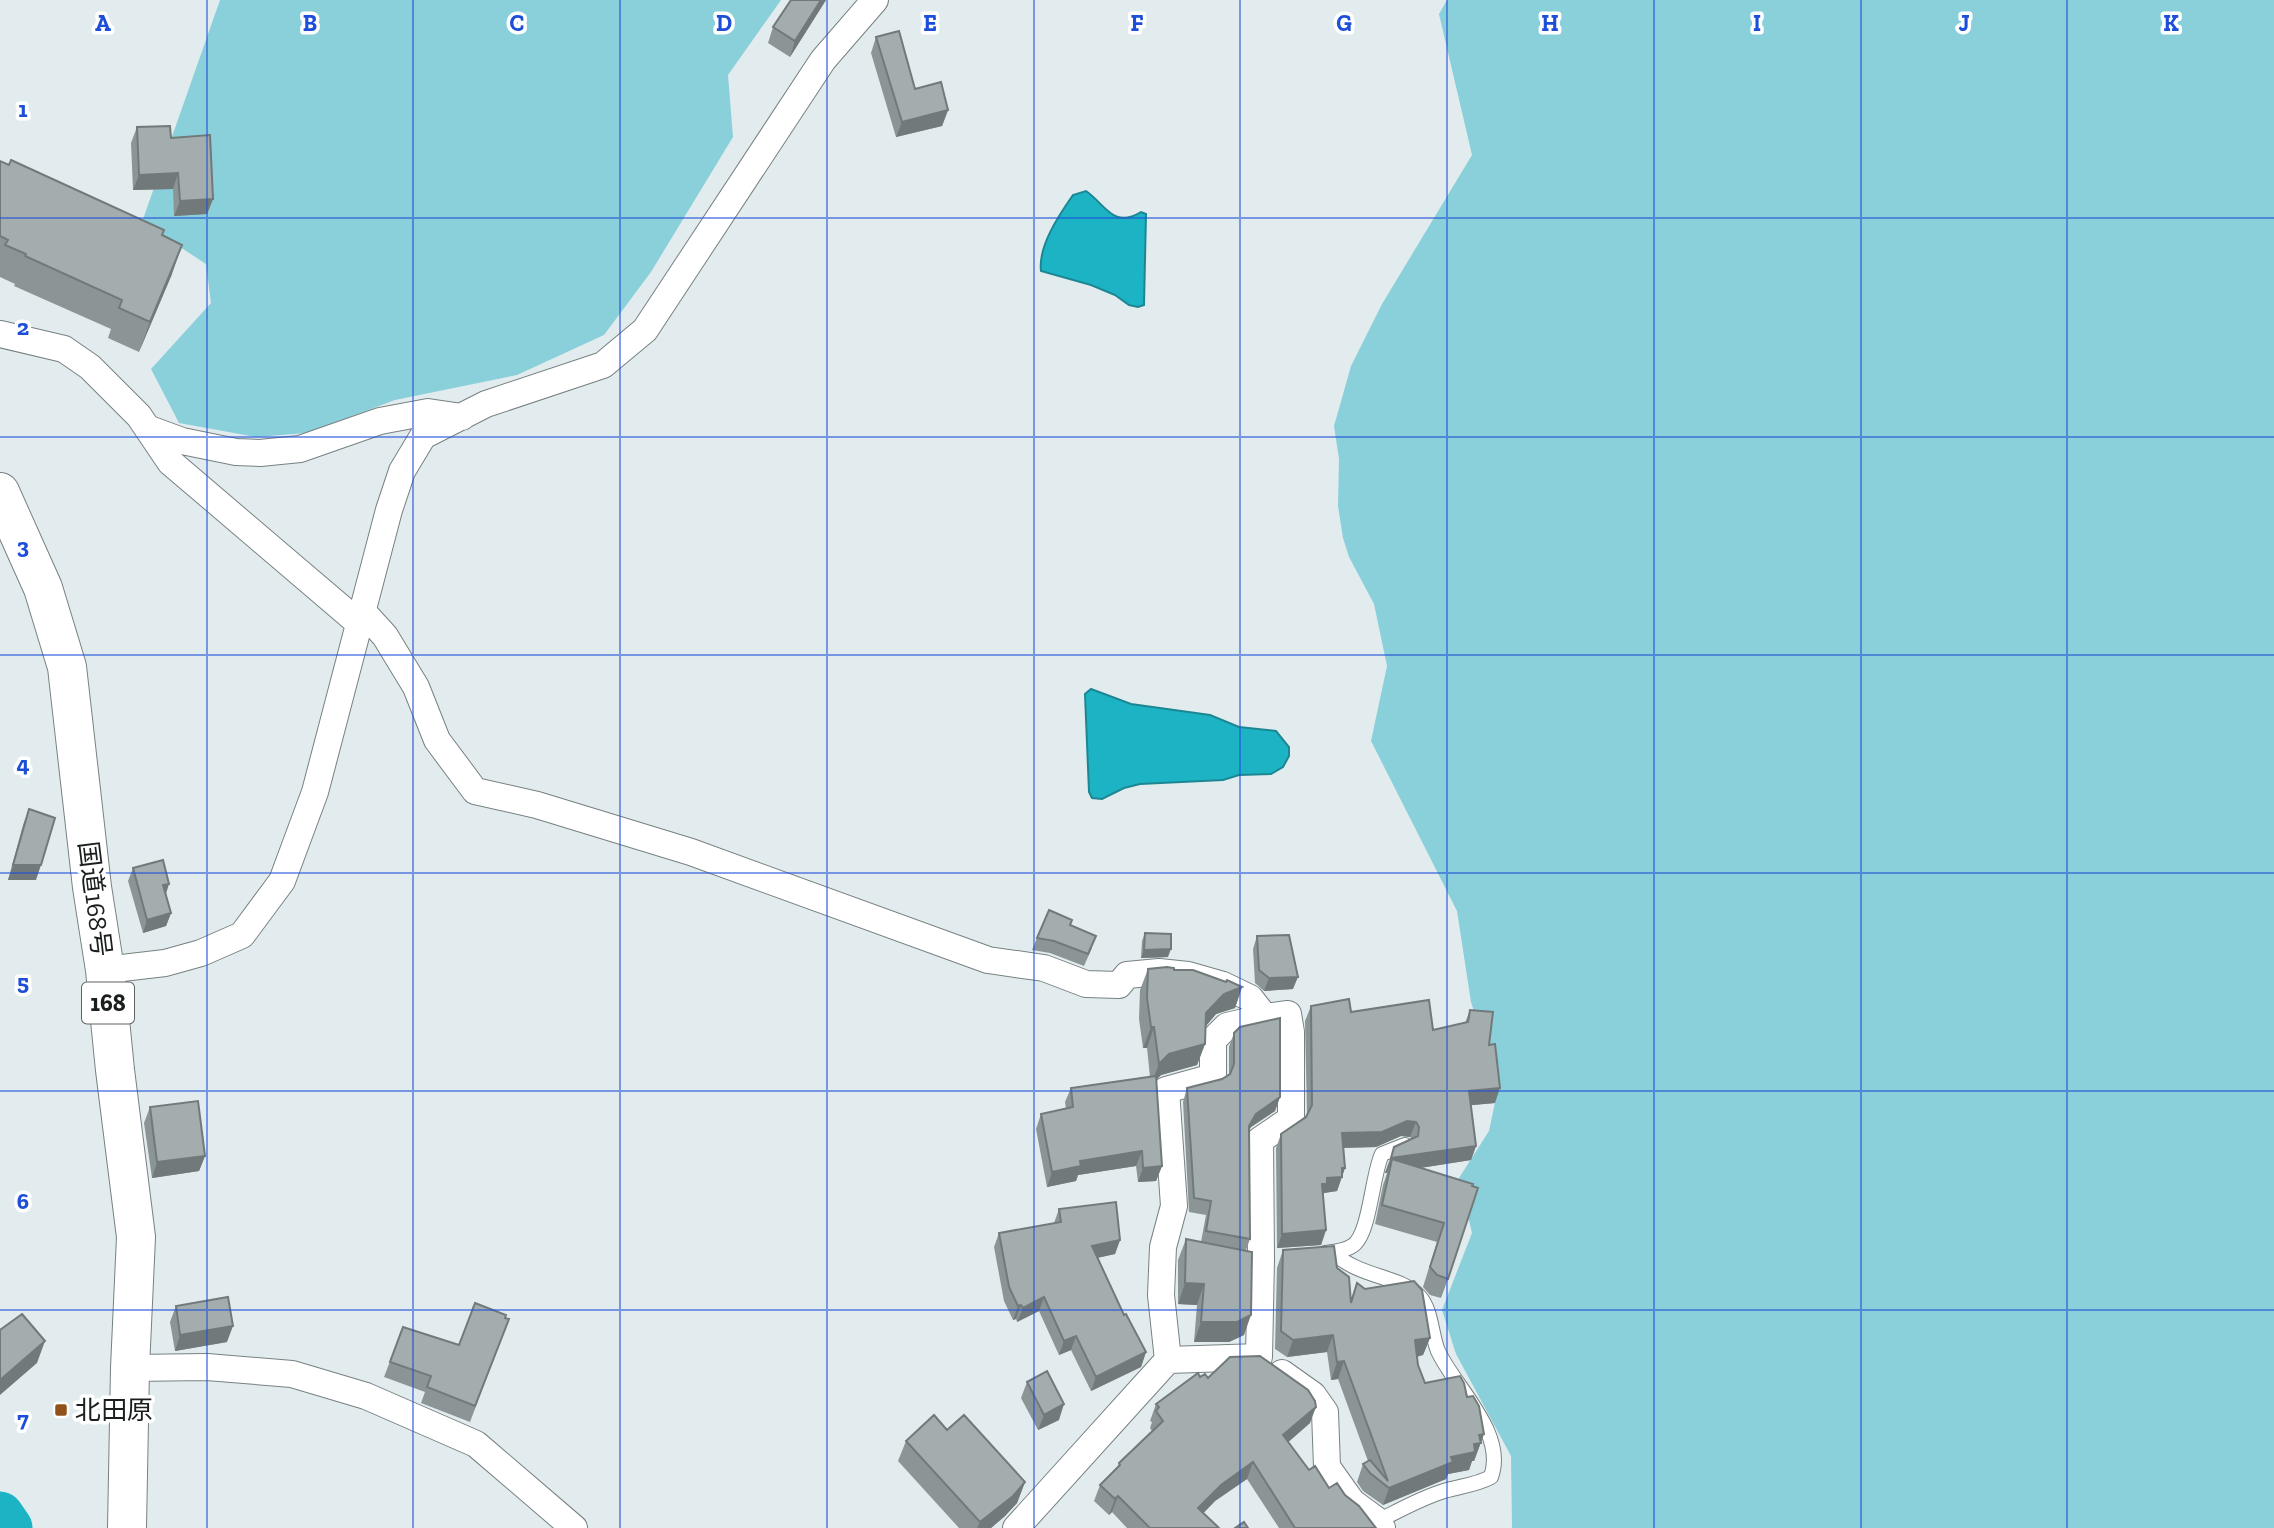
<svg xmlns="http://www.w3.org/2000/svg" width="2274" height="1528" font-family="'Zilla Slab','Noto Sans JP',serif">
	<rect width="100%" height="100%" fill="#e2ecee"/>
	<path fill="#8ad0da" d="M 220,0 L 781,0 L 728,75 L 733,137 L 651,272 L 604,335 L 517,375 L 395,400 L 307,433 L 256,437 L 179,423 L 151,369 L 211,303 L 206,264 L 142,222 Z
		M 1447,0 L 2274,0 L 2274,1528 L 1512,1528 L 1511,1456 L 1456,1354 L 1442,1310 L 1472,1233 L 1459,1178 L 1489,1131 L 1498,1088 L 1471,1002 L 1457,911 L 1371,741 L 1387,666 L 1374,604 L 1349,557 L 1343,538 L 1338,506 L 1339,459 L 1334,426 L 1351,366 L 1382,304 L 1472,155 L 1439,14 Z"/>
	<path fill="#1cb4c5" stroke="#1c8793" stroke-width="2" d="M 1086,191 C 1106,205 1113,229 1141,212 L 1146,214 L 1144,305 L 1138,307 L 1129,305 L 1115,295 L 1091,285 L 1041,271 C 1038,246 1059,215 1073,195 Z
		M 1091,689 L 1131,704 L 1210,715 L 1239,727 L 1276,731 L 1289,747 L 1289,756 L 1283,767 L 1271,774 L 1239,775 L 1223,780 L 1140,784 L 1124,788 L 1102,799 L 1092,798 L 1089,792 L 1085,694 Z"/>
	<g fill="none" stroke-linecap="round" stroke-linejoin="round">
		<path stroke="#1cb4c5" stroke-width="47" d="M 0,1515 L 9,1528"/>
		<defs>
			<path id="lane" d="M 1333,1252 C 1357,1277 1401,1276 1419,1296 C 1432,1310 1431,1334 1438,1351 C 1455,1388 1507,1433 1491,1477 C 1476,1485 1461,1486 1444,1491 C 1421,1498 1400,1510 1378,1521
				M 1325,1253 C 1333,1252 1345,1251 1352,1246 C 1370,1236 1372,1174 1382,1154 L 1405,1145"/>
			<path id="street" d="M 0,334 L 64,349 L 90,367 L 139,416 L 170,462 L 360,624
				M 147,428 L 182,441 L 236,452 L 260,453 L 300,449 L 380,421 L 428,412 L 462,417
				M 364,613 L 385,636 L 416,687 L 437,740 L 475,791 L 537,805 L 691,852 L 988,960 L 1044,968 L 1086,984 L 1119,985 L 1127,975 L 1159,972 L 1188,975 L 1223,985 L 1250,998 L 1265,1017 L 1288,1014 L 1291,1032 L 1291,1119 L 1260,1140 L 1261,1259 L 1259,1357 L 1168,1360 L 1016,1528
				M 105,970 L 165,963 L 201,953 L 242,935 L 282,881 L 315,792 L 389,510 L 402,471 L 423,436 L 486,404 L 603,365 L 645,330 L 823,60 L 875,0
				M 1168,1360 L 1161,1295 L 1163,1247 L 1174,1206 L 1166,1090 L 1213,1077 L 1213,1040 L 1227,1026 L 1265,1017
				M 130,1368 L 207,1367 L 292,1374 L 366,1396 L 476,1444 L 574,1528
				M 1282,1373 L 1313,1395 L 1325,1412 L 1327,1467 L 1352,1502 L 1378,1521 L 1382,1528"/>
			<path id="highway" d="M 0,492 L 43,588 L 67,667 L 92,887 L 105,970 L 115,1070 L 136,1237 L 130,1368 L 127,1528"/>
		</defs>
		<use href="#lane" stroke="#778182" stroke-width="16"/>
		<use href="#street" stroke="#778182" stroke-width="28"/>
		<use href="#highway" stroke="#778182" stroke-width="40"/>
		<use href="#lane" stroke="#fff" stroke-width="14"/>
		<use href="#street" stroke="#fff" stroke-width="26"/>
		<use href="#highway" stroke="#fff" stroke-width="38"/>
	</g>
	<path fill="#8c9596" d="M 826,0 L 790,57 L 768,43 L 773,27 Z
		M 876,37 L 915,89 L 948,110 L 942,126 L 896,137 L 871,53 Z
		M 137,127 L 171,138 L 213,199 L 207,214 L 174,216 L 173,189 L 133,190 L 131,143 Z
		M 0,161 L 162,235 L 172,274 L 139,352 L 108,338 L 111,329 L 14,286 L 15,284 L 0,277 Z
		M 29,809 L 36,880 L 8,880 L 23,825 Z
		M 133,868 L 166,893 L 171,913 L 166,926 L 143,933 L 128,881 Z
		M 1070,925 L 1092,948 L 1084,966 L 1050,953 L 1032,950 L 1037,938 Z
		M 1145,933 L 1168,957 L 1141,958 L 1142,941 Z
		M 1257,936 L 1293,989 L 1264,991 L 1255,983 L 1253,949 Z
		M 1148,969 L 1174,970 L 1226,982 L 1242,987 L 1235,1008 L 1216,1014 L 1206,1026 L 1205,1044 L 1197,1065 L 1161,1075 L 1156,1080 L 1162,1166 L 1156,1181 L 1138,1182 L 1136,1166 L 1078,1175 L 1076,1181 L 1047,1187 L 1036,1129 L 1041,1114 L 1066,1109 L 1065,1102 L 1071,1088 L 1150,1077 L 1147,1048 L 1143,1048 L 1139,1019 L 1140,990 Z
		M 1311,1006 L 1351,1012 L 1433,1030 L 1465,1023 L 1470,1010 L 1489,1045 L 1495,1103 L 1471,1105 L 1476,1146 L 1471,1160 L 1420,1168 L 1473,1184 L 1448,1279 L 1441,1298 L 1430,1295 L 1423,1287 L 1437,1242 L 1375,1224 L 1383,1185 L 1387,1173 L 1385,1173 L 1394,1147 L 1412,1139 L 1410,1137 L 1401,1136 L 1376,1147 L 1343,1148 L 1345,1168 L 1337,1191 L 1324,1193 L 1323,1195 L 1326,1230 L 1321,1245 L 1277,1248 L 1276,1148 L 1281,1134 L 1307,1115 L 1305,1021 Z
		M 1234,1033 L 1280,1097 L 1275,1111 L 1251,1127 L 1249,1130 L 1250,1239 L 1246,1250 L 1244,1335 L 1229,1342 L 1194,1342 L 1197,1305 L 1178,1304 L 1178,1260 L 1186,1239 L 1201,1242 L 1206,1215 L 1189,1212 L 1183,1102 L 1187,1088 L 1222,1079 L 1229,1074 L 1229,1047 Z
		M 150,1107 L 205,1156 L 199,1171 L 152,1178 L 144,1123 Z
		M 1059,1209 L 1120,1240 L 1115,1254 L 1097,1258 L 1124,1315 L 1146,1352 L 1141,1367 L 1091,1391 L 1071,1350 L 1059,1355 L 1039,1311 L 1017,1322 L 1016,1319 L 1013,1320 L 1004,1301 L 994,1247 L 999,1233 L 1054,1223 Z
		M 1283,1250 L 1337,1268 L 1351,1299 L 1357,1283 L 1430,1338 L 1423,1355 L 1417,1357 L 1418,1365 L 1425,1383 L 1467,1397 L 1484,1434 L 1474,1461 L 1472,1461 L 1469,1470 L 1448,1474 L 1446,1479 L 1383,1505 L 1363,1491 L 1357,1482 L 1363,1464 L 1368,1461 L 1338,1379 L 1331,1380 L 1327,1352 L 1287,1357 L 1275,1349 L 1277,1268 Z
		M 176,1306 L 227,1342 L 175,1351 L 170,1322 Z
		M 505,1318 L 509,1319 L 470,1422 L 421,1403 L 425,1392 L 384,1377 L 403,1327 L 459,1345 Z
		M 1200,1377 L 1208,1378 L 1310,1423 L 1288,1442 L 1309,1470 L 1329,1488 L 1345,1495 L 1376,1528 L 1279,1528 L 1247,1479 L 1215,1501 L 1203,1513 L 1219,1528 L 1127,1528 L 1112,1512 L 1109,1515 L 1094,1501 L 1100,1485 L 1117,1469 L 1119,1463 L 1152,1431 L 1150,1428 L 1152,1422 L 1150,1421 L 1156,1404 Z
		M 1027,1382 L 1059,1420 L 1038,1430 L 1021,1398 Z
		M 947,1430 L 1025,1482 L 1017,1503 L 1005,1516 L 991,1528 L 959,1528 L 898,1461 L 906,1441 Z"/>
	<path fill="#72797a" d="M 821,0 L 826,0 L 790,57 L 795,41 Z
		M 948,110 L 942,126 L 896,137 L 902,122 Z
		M 178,173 L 173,189 L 133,190 L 139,175 Z
		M 213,199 L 207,214 L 174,216 L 180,201 Z
		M 182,245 L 172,274 L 139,352 L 150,322 Z
		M 13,865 L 41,865 L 36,880 L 8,880 Z
		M 169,884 L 165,897 L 163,885 Z
		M 171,913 L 166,926 L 143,933 L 147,920 Z
		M 1171,949 L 1168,957 L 1141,958 L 1144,950 Z
		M 1298,977 L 1293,989 L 1264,991 L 1269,978 Z
		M 1242,987 L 1235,1008 L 1216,1014 L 1199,1034 L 1206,1013 L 1224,994 Z
		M 1151,1027 L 1154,1027 L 1147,1048 L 1143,1048 Z
		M 1205,1044 L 1197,1065 L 1161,1075 L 1151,1085 L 1159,1064 L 1169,1054 Z
		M 1500,1088 L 1495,1103 L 1463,1106 L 1469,1091 Z
		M 1280,1097 L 1275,1111 L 1251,1127 L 1244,1139 L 1249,1126 L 1256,1114 Z
		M 1407,1121 L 1416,1122 L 1410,1137 L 1401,1136 L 1376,1147 L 1337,1148 L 1342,1133 Z
		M 1476,1146 L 1471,1160 L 1388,1173 L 1392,1159 L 1387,1173 L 1385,1173 L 1391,1158 Z
		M 1142,1151 L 1136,1166 L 1078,1175 L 1076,1181 L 1047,1187 L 1052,1172 L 1080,1161 Z
		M 205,1156 L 199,1171 L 152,1178 L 157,1162 Z
		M 1162,1166 L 1156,1181 L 1138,1182 L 1143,1168 Z
		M 1342,1168 L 1345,1168 L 1337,1191 L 1324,1193 L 1322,1198 L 1322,1184 L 1327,1178 Z
		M 1326,1230 L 1321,1245 L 1277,1248 L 1282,1234 Z
		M 1120,1240 L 1115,1254 L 1087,1260 L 1092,1246 Z
		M 1185,1283 L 1204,1284 L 1197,1305 L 1178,1304 Z
		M 1044,1297 L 1039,1311 L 1017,1322 L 1023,1308 Z
		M 1021,1305 L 1016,1319 L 1013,1320 L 1018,1306 Z
		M 1251,1315 L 1244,1335 L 1229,1342 L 1194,1342 L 1201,1322 Z
		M 233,1326 L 227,1342 L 175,1351 L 180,1335 Z
		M 1333,1335 L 1327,1352 L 1287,1357 L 1293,1340 Z
		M 1076,1336 L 1071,1350 L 1059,1355 L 1064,1341 Z
		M 1430,1338 L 1423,1355 L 1409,1358 L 1415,1340 Z
		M 45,1341 L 37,1363 L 0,1395 L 0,1380 Z
		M 1146,1352 L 1141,1367 L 1091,1391 L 1096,1377 Z
		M 1344,1361 L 1338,1379 L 1331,1380 L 1337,1362 Z
		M 1064,1404 L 1059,1420 L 1038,1430 L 1044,1415 Z
		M 1316,1407 L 1310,1423 L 1277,1452 L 1283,1435 Z
		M 1484,1434 L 1474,1461 L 1472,1461 L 1469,1470 L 1448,1474 L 1446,1479 L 1383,1505 L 1389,1488 L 1451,1457 L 1479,1435 Z
		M 1253,1462 L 1247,1479 L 1215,1501 L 1192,1525 L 1198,1508 L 1221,1485 Z
		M 1025,1482 L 1017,1503 L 1005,1516 L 991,1528 L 977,1528 L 980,1522 Z
		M 1118,1496 L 1112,1512 L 1109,1515 L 1115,1499 Z"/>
	<path fill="#a3adae" stroke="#72797a" stroke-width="2" d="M 791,0 L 821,0 L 795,41 L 773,27 Z
		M 899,31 L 915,89 L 941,82 L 948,110 L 902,122 L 876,37 Z
		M 170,126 L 171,138 L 210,135 L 213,199 L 180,201 L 178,173 L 139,175 L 137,127 Z
		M 11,160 L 164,230 L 162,235 L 182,245 L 150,322 L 119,308 L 122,300 L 25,256 L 26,254 L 5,245 L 8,240 L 0,236 L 0,161 L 9,165 Z
		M 29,809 L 55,818 L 41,865 L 13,865 Z
		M 163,860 L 169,884 L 163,885 L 171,913 L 147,920 L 133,868 Z
		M 1049,910 L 1072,920 L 1070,925 L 1096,936 L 1088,954 L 1054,941 L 1037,938 Z
		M 1145,933 L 1171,934 L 1171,949 L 1144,950 Z
		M 1289,935 L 1298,977 L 1269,978 L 1259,970 L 1257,936 Z
		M 1167,967 L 1174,968 L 1174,970 L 1193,970 L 1226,982 L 1227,980 L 1242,987 L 1224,994 L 1206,1013 L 1205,1044 L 1169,1054 L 1159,1064 L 1154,1027 L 1151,1027 L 1147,998 L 1148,969 Z
		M 1349,999 L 1351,1012 L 1429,1000 L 1433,1030 L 1468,1022 L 1470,1010 L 1493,1012 L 1489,1045 L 1495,1044 L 1500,1088 L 1469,1091 L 1476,1146 L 1391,1158 L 1394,1147 L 1418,1136 L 1419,1127 L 1416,1122 L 1407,1121 L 1382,1132 L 1342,1133 L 1345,1168 L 1342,1168 L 1342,1177 L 1327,1178 L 1327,1184 L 1322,1184 L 1326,1230 L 1282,1234 L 1281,1134 L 1306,1117 L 1312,1105 L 1311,1006 Z
		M 1280,1018 L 1280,1097 L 1256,1114 L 1249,1126 L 1250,1239 L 1206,1231 L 1211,1201 L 1194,1198 L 1187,1088 L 1222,1079 L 1230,1074 L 1234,1064 L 1234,1033 L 1240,1027 Z
		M 1156,1076 L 1162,1166 L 1143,1168 L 1142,1151 L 1080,1161 L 1081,1166 L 1052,1172 L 1041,1114 L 1073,1107 L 1071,1088 Z
		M 198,1101 L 205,1156 L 157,1162 L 150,1107 Z
		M 1392,1159 L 1473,1184 L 1472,1186 L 1478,1188 L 1448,1279 L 1437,1275 L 1430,1267 L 1444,1223 L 1382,1205 Z
		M 1116,1202 L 1120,1240 L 1092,1246 L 1124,1315 L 1126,1314 L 1146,1352 L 1096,1377 L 1076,1336 L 1064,1341 L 1044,1297 L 1023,1308 L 1021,1305 L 1018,1306 L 1009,1287 L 999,1233 L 1061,1222 L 1059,1209 Z
		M 1186,1239 L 1252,1252 L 1251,1315 L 1237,1322 L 1201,1322 L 1204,1284 L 1185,1283 Z
		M 1334,1246 L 1337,1268 L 1349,1277 L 1351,1303 L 1357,1283 L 1365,1289 L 1414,1281 L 1422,1290 L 1430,1338 L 1415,1340 L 1418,1365 L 1425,1383 L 1460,1376 L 1464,1383 L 1467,1397 L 1473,1396 L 1479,1406 L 1484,1434 L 1479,1435 L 1481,1443 L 1474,1444 L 1475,1452 L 1451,1457 L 1453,1462 L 1389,1488 L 1370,1473 L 1363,1464 L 1370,1460 L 1388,1481 L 1344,1361 L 1337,1362 L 1333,1335 L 1293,1340 L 1281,1331 L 1283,1250 Z
		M 228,1297 L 233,1326 L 180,1335 L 176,1306 Z
		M 475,1303 L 506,1315 L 505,1318 L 509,1319 L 475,1406 L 427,1387 L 431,1376 L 390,1362 L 403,1327 L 459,1345 Z
		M 22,1314 L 45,1341 L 0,1380 L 0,1330 Z
		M 1260,1356 L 1308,1390 L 1315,1401 L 1316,1407 L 1283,1435 L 1309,1470 L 1315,1466 L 1329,1488 L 1337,1483 L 1345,1495 L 1359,1506 L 1376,1528 L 1295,1528 L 1253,1462 L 1221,1485 L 1198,1508 L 1219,1528 L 1150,1528 L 1118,1496 L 1115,1499 L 1100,1485 L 1120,1465 L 1119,1463 L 1163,1421 L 1156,1411 L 1159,1407 L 1156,1404 L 1198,1373 L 1200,1377 L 1205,1374 L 1208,1378 L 1230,1357 Z
		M 1047,1371 L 1064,1404 L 1044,1415 L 1027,1382 Z
		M 934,1415 L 947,1430 L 964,1415 L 1025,1482 L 1013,1496 L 980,1522 L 906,1441 Z
		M 1244,1522 L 1248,1528 L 1235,1528 Z"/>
	<path fill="none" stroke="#1d4ed8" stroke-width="2" stroke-opacity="0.55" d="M 207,0 L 207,1528M 413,0 L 413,1528M 620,0 L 620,1528M 827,0 L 827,1528M 1034,0 L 1034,1528M 1240,0 L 1240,1528M 1447,0 L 1447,1528M 1654,0 L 1654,1528M 1861,0 L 1861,1528M 2067,0 L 2067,1528M 0,218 L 2274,218M 0,437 L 2274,437M 0,655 L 2274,655M 0,873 L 2274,873M 0,1091 L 2274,1091M 0,1310 L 2274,1310"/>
	<rect fill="#91511a" stroke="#fff" stroke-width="2.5" x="54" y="1403" width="14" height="14" rx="3.5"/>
	<g text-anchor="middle" stroke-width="7" stroke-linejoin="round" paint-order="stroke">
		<rect fill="#fff" stroke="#5f6262" stroke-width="2" x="82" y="982.5" width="52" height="41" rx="5"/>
		<g font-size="24" font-weight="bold" fill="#1b1e1f">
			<text x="108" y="1011">168</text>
		</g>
		<g font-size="26" fill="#1b1e1f" stroke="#fff">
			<text transform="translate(95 899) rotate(83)" y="9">国道168号</text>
		</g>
		<g font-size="26" fill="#1b1e1f" stroke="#fff" text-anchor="start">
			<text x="75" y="1419">北田原</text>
		</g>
	</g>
	<g font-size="23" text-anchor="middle" font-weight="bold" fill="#1d4ed8" stroke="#fff" stroke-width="7" stroke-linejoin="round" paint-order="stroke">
		<text x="103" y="31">A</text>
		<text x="310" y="31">B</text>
		<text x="517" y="31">C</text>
		<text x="724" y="31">D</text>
		<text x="930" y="31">E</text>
		<text x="1137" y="31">F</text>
		<text x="1344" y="31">G</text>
		<text x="1550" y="31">H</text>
		<text x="1757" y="31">I</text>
		<text x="1964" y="31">J</text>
		<text x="2171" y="31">K</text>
		<text x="23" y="117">1</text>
		<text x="23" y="335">2</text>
		<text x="23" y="554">3</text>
		<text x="23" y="772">4</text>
		<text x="23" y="990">5</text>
		<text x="23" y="1209">6</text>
		<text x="23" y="1427">7</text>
	</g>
</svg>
